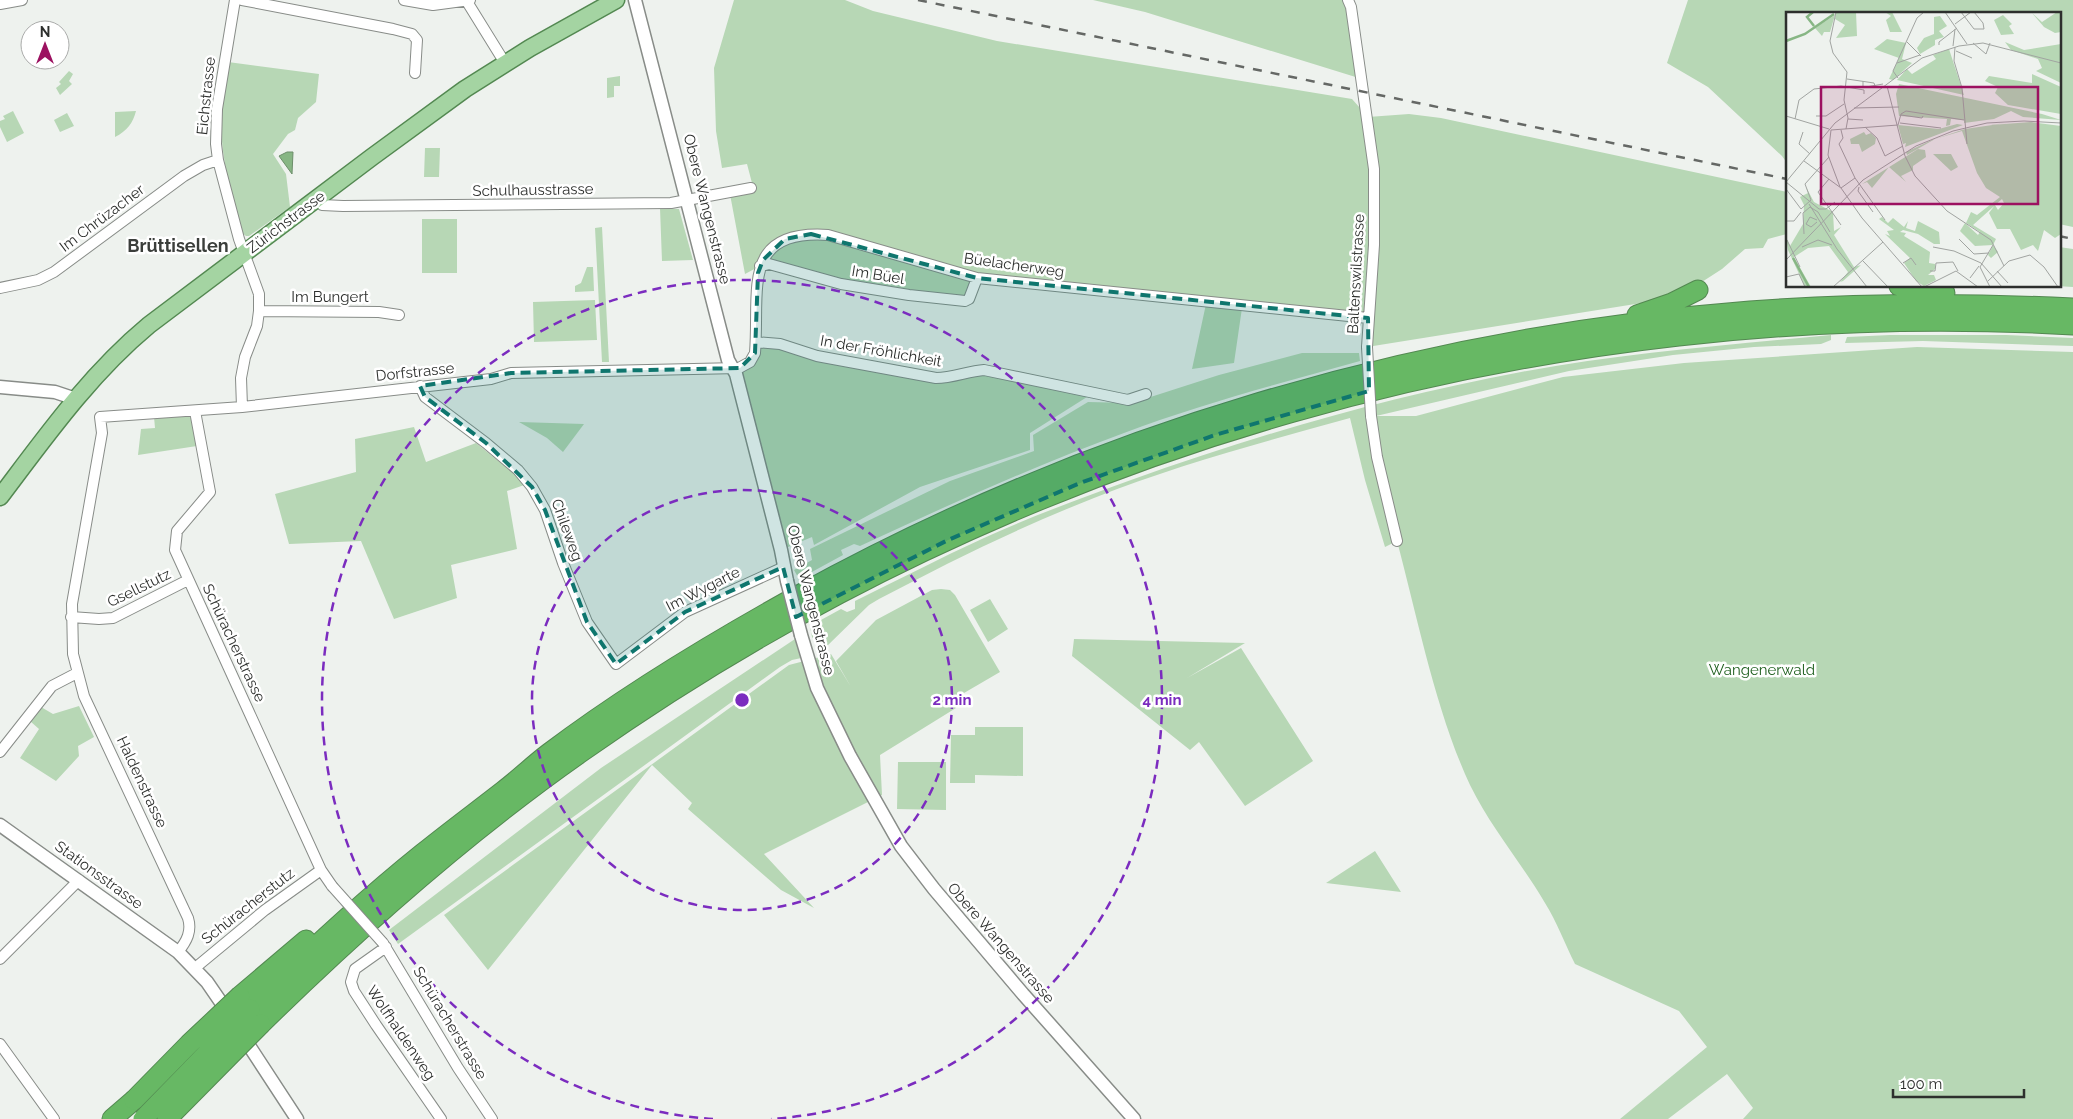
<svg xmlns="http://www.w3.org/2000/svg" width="2073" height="1119" font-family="Raleway,sans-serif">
	<rect width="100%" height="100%" fill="#eef2ee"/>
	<path fill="#b7d7b5" d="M 734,0 L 845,0 L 873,11 L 997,41 L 1352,99 L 1368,117 L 1409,114 L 1441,118 L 1787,192 L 1787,234 L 1768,239 L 1763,248 L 1745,249 L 1722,269 L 1691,289 L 1648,302 L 1367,347 L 1368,319 L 977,278 L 965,301 L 760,266 L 745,274 L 729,189 L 752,183 L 747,164 L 722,168 L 716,131 L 714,68 Z
		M 1093,0 L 1348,0 L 1362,79 L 1145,12 Z
		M 1688,0 L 2073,0 L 2073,227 L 2059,224 L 2059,14 L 1787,14 L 1787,163 L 1782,156 L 1708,87 L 1667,63 Z
		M 228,62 L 319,74 L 316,102 L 298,118 L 295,130 L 288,134 L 273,154 L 286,174 L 290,207 L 249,236 L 246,236 L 242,233 C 231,194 220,156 221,115 C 221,98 226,79 228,62 Z
		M 69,71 L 73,74 L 69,81 L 72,84 L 60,95 L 56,88 L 61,84 L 59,82 Z
		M 620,76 L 620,86 L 614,86 L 614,97 L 607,98 L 607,78 Z
		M 13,111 L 24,133 L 7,142 L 0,127 L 0,121 L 5,119 L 3,116 Z
		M 136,111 C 133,123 127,131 115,137 L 115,112 Z
		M 67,113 L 74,126 L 60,132 L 54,120 Z
		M 425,148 L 440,148 L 439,177 L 424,177 Z
		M 660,208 L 679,209 L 693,260 L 662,261 Z
		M 422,219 L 457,219 L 457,273 L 422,273 Z
		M 602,227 L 609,362 L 602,362 L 595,228 Z
		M 2059,247 L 2073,249 L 2073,287 L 2055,286 L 2059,286 Z
		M 587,267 L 593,267 L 594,291 L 575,292 L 575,286 L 581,283 Z
		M 595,300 L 597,340 L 534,342 L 533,302 Z
		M 1206,304 L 1242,308 L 1234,363 L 1192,369 Z
		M 1831,335 L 1831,340 L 1821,344 L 1754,347 L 1673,355 L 1569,371 L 1376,416 L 1368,415 L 1371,416 L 1416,416 L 1563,377 L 1684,363 L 1917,347 L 2073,352 L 2073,1119 L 1743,1119 L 1753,1108 L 1727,1074 L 1668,1119 L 1620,1119 L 1707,1047 L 1679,1011 L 1575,964 C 1565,944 1557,922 1545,903 C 1521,862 1491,828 1470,785 C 1436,712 1418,620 1397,541 L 1385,547 L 1365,480 L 1350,418 C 1264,442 1177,465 1094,498 C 1020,527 949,562 879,599 L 869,605 L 826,647 L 820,648 L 812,637 L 810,626 L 841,609 L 847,612 L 855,609 L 855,601 C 898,580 940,558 984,538 C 1032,516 1082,498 1131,480 C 1259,434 1388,397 1521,372 C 1623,353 1728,345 1831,335 Z
		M 1890,335 L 2006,335 L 2073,338 L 2073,346 L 1923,341 L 1845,343 L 1847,337 Z
		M 756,342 L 936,378 L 984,370 L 1087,397 L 1030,433 L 1030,450 L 920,487 L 814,545 L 812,537 L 781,550 L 739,368 Z
		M 1302,353 L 1359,353 L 1360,361 C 1281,383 1201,404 1124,433 C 1034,466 946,506 860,546 L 854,544 L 841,550 L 843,555 L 799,579 L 794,570 L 812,560 L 810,549 L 950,481 L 1034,451 L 1033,435 L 1088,402 L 1132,403 L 1219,375 Z
		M 188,415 L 193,421 L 197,446 L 138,455 L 141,429 L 155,428 L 154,417 Z
		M 519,422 L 584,424 L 563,452 L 547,438 Z
		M 414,427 L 426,462 L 476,443 L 527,484 L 507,491 L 517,549 L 451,565 L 457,598 L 394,619 L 361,541 L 289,544 L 275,494 L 356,472 L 355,439 Z
		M 941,589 L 950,590 L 955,595 L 1000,672 L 952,700 L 956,708 L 880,755 L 882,795 L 764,854 L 814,908 L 781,890 L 688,809 L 692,803 L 652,765 L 488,970 L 444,915 L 789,665 L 831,654 L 851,687 L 836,661 L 876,620 L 932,590 Z
		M 990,599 L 1008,629 L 988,642 L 970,610 Z
		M 801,635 L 806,657 L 792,660 L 780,667 L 398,944 L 389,930 L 601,768 Z
		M 1074,639 L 1245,643 L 1187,678 L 1241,648 L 1313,761 L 1245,806 L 1199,742 L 1190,750 L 1072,656 Z
		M 79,706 L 94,737 L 78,746 L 79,756 L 56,781 L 20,758 L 39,729 L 30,721 L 41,707 L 53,714 Z
		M 975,727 L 1023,727 L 1023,776 L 975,775 L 975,783 L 950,783 L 951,735 L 975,735 Z
		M 898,762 L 946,762 L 946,810 L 897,809 Z
		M 1375,851 L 1401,892 L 1326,883 Z"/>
	<path fill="#87b684" stroke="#6c8e6a" d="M 287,152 L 293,152 L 292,174 L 279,156 Z"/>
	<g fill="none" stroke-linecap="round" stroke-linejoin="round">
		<defs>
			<path id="minor" d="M 235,0 L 217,109 L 216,144 L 218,160 L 239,239 L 259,294 L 259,311 L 257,326 L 245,357 L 241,378 L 242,407
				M 242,0 L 393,29 L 412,34 L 417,40 L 415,73
				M 404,0 L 433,5 L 470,0
				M 466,0 L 505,63
				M 1348,0 L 1351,7 L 1374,169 L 1374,245 L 1367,347
				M 0,4 L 22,0
				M 318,199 L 322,205 L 343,206 L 671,203 L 751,188
				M 760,266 L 769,264 L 841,284 L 909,295 L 965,301 L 969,299 L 977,278
				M 0,288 L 38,280 L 54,272 L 184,176 L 203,165 L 218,160
				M 259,311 L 379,312 L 399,315
				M 756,342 L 780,344 L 817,356 L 936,378 C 953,378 968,371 984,370 L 1128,400 L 1146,394
				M 420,386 L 425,397 L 486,443 L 518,470 L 532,487 L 545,510 L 563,563 L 587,622 L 616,664 L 685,612 L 784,567
				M 195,411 L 210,492 L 177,531 L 175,550 L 321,870 L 332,886
				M 1371,416 L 1377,457 L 1397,541
				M 71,617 L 99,619 L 113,618 L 188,580
				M 0,752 L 52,686 L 77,673
				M 383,943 L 458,1068 L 492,1119
				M 386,947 L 355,969 L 351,982 L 354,991 L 376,1025 L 441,1119
				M 178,952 C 187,941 192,931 188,918 L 84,696 L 73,654 L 72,604 L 102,433 L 100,417 L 242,407 L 491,379 L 511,373 L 739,368 L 750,362 L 755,353 C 760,291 740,229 828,235 L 977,278 L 1368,318
				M 0,959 L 79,880
				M 195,968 L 265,910 L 321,870
				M 0,1044 L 54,1119"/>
			<path id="tertiary" d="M 635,0 L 728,360 L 736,374 L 781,550 L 787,581
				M 0,387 L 55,392 L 76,399
				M 801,635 L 817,688 L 850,756 L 901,846 L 934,889 L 1023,994 L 1134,1119
				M 0,825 L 178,952 L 207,982 L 229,1014
				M 242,1035 L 297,1119"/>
			<path id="primary" d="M 0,497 C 46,436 90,374 149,325 L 372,157 L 465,89 L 530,48 L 616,0"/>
			<path id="motorway" d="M 1899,286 L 1932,293 L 1945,293
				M 1637,315 L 1672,303 L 1698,290
				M 240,996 L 306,940
				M 250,1009 C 305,955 362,902 423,853 C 449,832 476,812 503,791 C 519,779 533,765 549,753 C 627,694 712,643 797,596 C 1089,435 1417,337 1750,311 C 1858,303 1965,303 2073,308
				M 261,1024 C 362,925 467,832 583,751 C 1014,446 1546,295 2073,325
				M 112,1119 L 134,1100"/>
		</defs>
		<use href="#minor" stroke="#888c88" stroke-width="12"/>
		<use href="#tertiary" stroke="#888c88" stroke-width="15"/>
		<use href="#primary" stroke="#538851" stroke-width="19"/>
		<use href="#motorway" stroke="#538851" stroke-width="21"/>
		<use href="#minor" stroke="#fff" stroke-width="10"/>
		<use href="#tertiary" stroke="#fff" stroke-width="12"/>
		<use href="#primary" stroke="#a4d4a2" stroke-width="16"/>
		<use href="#motorway" stroke="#67b864" stroke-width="19"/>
		<path stroke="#656865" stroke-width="2.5" stroke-dasharray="9 9" stroke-linecap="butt" d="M 918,0 L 1787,179
			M 2059,236 L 2073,239"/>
		<defs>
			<path id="minor-bridge" d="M 1367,347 L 1371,416
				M 332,886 L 383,943"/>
			<path id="tertiary-bridge" d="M 787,581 L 801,635"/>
			<path id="motorway-bridge" d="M 134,1100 L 189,1044 L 240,996
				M 143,1119 L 250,1009
				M 167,1119 L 261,1024"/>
		</defs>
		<use href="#minor-bridge" stroke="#888c88" stroke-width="12" stroke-linecap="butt"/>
		<use href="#tertiary-bridge" stroke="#888c88" stroke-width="15" stroke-linecap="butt"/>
		<use href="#motorway-bridge" stroke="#538851" stroke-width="21" stroke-linecap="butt"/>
		<use href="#minor-bridge" stroke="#fff" stroke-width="10"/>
		<use href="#tertiary-bridge" stroke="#fff" stroke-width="12"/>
		<use href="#motorway-bridge" stroke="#67b864" stroke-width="19"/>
	</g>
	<path fill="#0f766e" fill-opacity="0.2" stroke="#0f766e" stroke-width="4" stroke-dasharray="10 6" stroke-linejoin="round" d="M 811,234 L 977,278 L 1368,318 L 1369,391 L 1215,435 L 1080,483 L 948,540 L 796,617 L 783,567 L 685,612 L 616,664 L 587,622 L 545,510 L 532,487 L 486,443 L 425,397 L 420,386 L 511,373 L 740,368 L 755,353 L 758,273 L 763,260 L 785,239 Z"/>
	<g fill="none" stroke="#7b2cbf" stroke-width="2.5" stroke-dasharray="9 6">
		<circle cx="742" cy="700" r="210"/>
		<path d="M713 1119A420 420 0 1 1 771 1119"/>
	</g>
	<g text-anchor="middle" stroke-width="5" stroke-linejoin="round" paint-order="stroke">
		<g font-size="15" fill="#2d2f2d" stroke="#fff">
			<text transform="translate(206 96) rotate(-84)" y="5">Eichstrasse</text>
			<text transform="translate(533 190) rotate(-1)" y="5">Schulhausstrasse</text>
			<text transform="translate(707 209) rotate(76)" y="5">Obere Wangenstrasse</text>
			<text transform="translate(102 218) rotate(-37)" y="5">Im Chrüzacher</text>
			<text transform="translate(286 222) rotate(-37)" y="5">Zürichstrasse</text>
			<text transform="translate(1014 265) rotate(8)" y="5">Büelacherweg</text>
			<text transform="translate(1356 274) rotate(-87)" y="5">Baltenswilstrasse</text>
			<text transform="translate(878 275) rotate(9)" y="5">Im Büel</text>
			<text x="330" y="302">Im Bungert</text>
			<text transform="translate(881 351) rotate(10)" y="5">In der Fröhlichkeit</text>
			<text transform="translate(415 372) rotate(-6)" y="5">Dorfstrasse</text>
			<text transform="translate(567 530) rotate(70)" y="5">Chileweg</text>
			<text transform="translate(139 588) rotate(-26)" y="5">Gsellstutz</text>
			<text transform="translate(703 589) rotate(-27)" y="5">Im Wygarte</text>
			<text transform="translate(811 600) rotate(76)" y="5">Obere Wangenstrasse</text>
			<text transform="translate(234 643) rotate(65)" y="5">Schüracherstrasse</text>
			<text transform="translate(142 782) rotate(65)" y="5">Haldenstrasse</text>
			<text transform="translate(99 875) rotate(36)" y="5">Stationsstrasse</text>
			<text transform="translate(248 906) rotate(-38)" y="5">Schüracherstutz</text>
			<text transform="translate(1001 943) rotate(49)" y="5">Obere Wangenstrasse</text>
			<text transform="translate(450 1023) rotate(59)" y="5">Schüracherstrasse</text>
			<text transform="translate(401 1033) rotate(56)" y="5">Wolfhaldenweg</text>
		</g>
		<g font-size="15" fill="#1d5e1d" stroke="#fff">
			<text x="1762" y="675">Wangenerwald</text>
		</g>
		<g font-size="18" font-weight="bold" fill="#3b3e3b" stroke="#fff">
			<text x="178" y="252">Brüttisellen</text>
		</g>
	</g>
	<g transform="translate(1786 12)">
		<rect width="275" height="275" fill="#eef2ee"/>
		<path d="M 50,0 L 70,0 L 71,24 L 50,26 L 59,13 L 49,7 ZM 99,0 L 106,0 L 116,20 L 104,20 L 100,8 L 105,4 ZM 271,0 L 275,0 L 275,20 L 269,21 L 258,15 L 246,1 L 256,10 ZM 49,3 L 44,20 L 38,20 L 36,24 L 29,16 ZM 217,3 L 226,12 L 223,14 L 228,22 L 215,23 L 208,8 ZM 154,4 L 161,14 L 153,19 L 158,25 L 149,28 L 149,33 L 134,42 L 131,36 L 138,26 L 148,22 L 148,5 ZM 101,27 L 120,31 L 116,47 L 126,51 L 107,68 L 103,67 L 113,46 L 88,37 ZM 219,30 L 238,38 L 275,32 L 275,71 L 250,59 L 256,56 L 252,47 L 225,38 ZM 163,37 L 178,83 L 111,68 L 121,57 L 126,62 L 150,47 L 147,43 ZM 246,62 L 275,75 L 275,102 L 222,93 L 209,81 L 212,75 L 199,69 L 203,64 L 246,71 ZM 113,72 L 256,102 L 275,108 L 237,105 L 225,99 L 208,107 L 178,111 L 178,108 L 165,107 L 164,113 L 160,114 L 161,107 L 113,104 L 110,82 ZM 227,110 L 205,113 L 245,110 L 275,114 L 275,222 L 269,226 L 258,218 L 252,239 L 247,233 L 235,238 L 224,217 L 211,217 L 203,201 L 209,193 L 212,198 L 218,191 L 216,187 L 187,213 L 210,227 L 207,233 L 212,240 L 205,246 L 202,243 L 207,233 L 189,234 L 174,219 L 179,211 L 192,223 L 194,220 L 180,211 L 185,200 L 191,203 L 214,185 L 200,176 L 191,161 L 176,119 L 149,127 L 121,143 L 120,140 L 146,128 L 179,117 ZM 171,112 L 177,113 L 119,135 L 120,131 L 117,132 L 112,113 L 153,117 ZM 78,120 L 80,123 L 85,121 L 90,126 L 89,132 L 76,140 L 73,132 L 65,132 L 64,127 ZM 132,137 L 139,138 L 140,145 L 127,154 L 127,158 L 115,164 L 120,170 L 103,155 L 86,176 L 81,170 L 76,172 ZM 147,142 L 165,142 L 172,155 L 165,159 ZM 20,175 L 28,190 L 47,200 L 48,219 L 55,215 L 48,223 L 68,255 L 75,253 L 57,269 L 54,270 L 62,260 L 43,234 L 22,236 L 8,245 L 25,275 L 19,275 L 2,238 L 0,225 L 4,234 L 17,212 L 18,193 L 14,185 L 22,181 ZM 96,205 L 102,211 L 107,206 L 118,215 L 122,209 L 120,216 L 129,219 L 132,209 L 153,220 L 154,232 L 148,232 L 132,222 L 117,218 L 114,220 L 120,221 L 118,224 L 144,240 L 143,251 L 149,252 L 149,257 L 142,263 L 148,263 L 150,268 L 138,274 L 130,269 L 118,251 L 124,246 L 99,222 L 104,224 L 101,219 L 108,218 L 93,207 Z" fill="#b7d7b5"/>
		<path fill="none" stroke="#87b684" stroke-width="2.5" d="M 27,0 L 21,5 L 28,14M 0,29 L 19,22 L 48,2M 7,246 L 23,275"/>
		<path fill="none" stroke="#a1a4a1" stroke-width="1" d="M 50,0 L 44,29 L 47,41 L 61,60 L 58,88 L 62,106 L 60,117M 159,0 L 181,32M 175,0 L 188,17 L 198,17M 188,0 L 197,11 L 198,17M 169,12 L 185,0M 121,30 L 135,44M 187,31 L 200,42 L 204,31M 153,33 L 153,30 L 171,16M 167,34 L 169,17M 169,35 L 168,49 L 176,76 L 181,132M 170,39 L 186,46M 111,51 L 134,43M 112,66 L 107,59 L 131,6 L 138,0M 61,67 L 88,71 L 89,74M 77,69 L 77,75 L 80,75 L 97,72M 101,74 L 119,144 L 129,164 L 161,199 L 205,228 L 218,254M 68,96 L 113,95M 115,103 L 136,106 L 137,104M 0,104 L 43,117M 30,104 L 40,104 L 58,92M 9,107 L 13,88 L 28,77 L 55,74 L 78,78 L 78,82M 62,107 L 77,108M 114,111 L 155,116M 79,115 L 91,126 L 99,144 L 117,134M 55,118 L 57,126 L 53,132 L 69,166 L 99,208M 17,120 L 13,132 L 24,142M 18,149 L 55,176 L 76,206 L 136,275M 43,167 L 32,180 L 55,213M 0,170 L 49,111 L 136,46 L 173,34 L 197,31 L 275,51M 0,170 L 33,197 L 40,197 L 49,190M 54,175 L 42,143 L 45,118 L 112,113 L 115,102 L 120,99 L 178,108M 73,175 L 72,179 L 87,200M 55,176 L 69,166M 0,177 L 15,197M 23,192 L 51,237 L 81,275M 15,197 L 25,188 L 19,172 L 43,145M 31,208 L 24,205 L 20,212 L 25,215 L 31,210M 0,209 L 8,209 L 15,200M 18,222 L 17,201 L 24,195 L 32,200 L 44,220M 173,227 L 188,242 L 203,241M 1,228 L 14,255M 16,235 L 32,228 L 46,233M 147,235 L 168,239 L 195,251 L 216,275M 0,248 L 77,168 L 130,134 L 167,119 L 201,111 L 238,109 L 275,111M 77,249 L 102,275M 117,251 L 125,246 L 130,253M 144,259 L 149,259 L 150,251 L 167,250 L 172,259M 211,259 L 222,271M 0,265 L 13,262 L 19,275M 184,266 L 193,254M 202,269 L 223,249 L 244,243 L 258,255 L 272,275M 47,275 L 97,230M 138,275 L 170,259 L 192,275M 204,275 L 194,255 L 207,233"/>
		<path fill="#9c1160" fill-opacity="0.15" stroke="#9c1160" stroke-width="2.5" d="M 35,75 L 252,75 L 252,192 L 35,192 Z"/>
		<rect width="275" height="275" fill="none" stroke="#2d2f2d" stroke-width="2.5"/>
	</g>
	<circle cx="742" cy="700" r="8" fill="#7b2cbf" stroke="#fff" stroke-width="2.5"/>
	<g font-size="15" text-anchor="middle" font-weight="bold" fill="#7b2cbf" stroke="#fff" stroke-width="5" stroke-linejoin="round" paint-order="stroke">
		<text x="952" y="705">2 min</text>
		<text x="1162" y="705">4 min</text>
	</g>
	<g transform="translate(45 45)"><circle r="24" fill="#ffffff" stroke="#abacab"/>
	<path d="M0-4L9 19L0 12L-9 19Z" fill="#9c1160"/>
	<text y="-8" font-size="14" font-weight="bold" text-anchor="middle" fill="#2d2f2d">N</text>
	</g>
	<path d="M1893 1089v8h131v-8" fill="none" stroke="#2d2f2d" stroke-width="2.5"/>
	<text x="1900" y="1089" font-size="15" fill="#2d2f2d" stroke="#ffffff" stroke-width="4" paint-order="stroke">100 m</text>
</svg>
